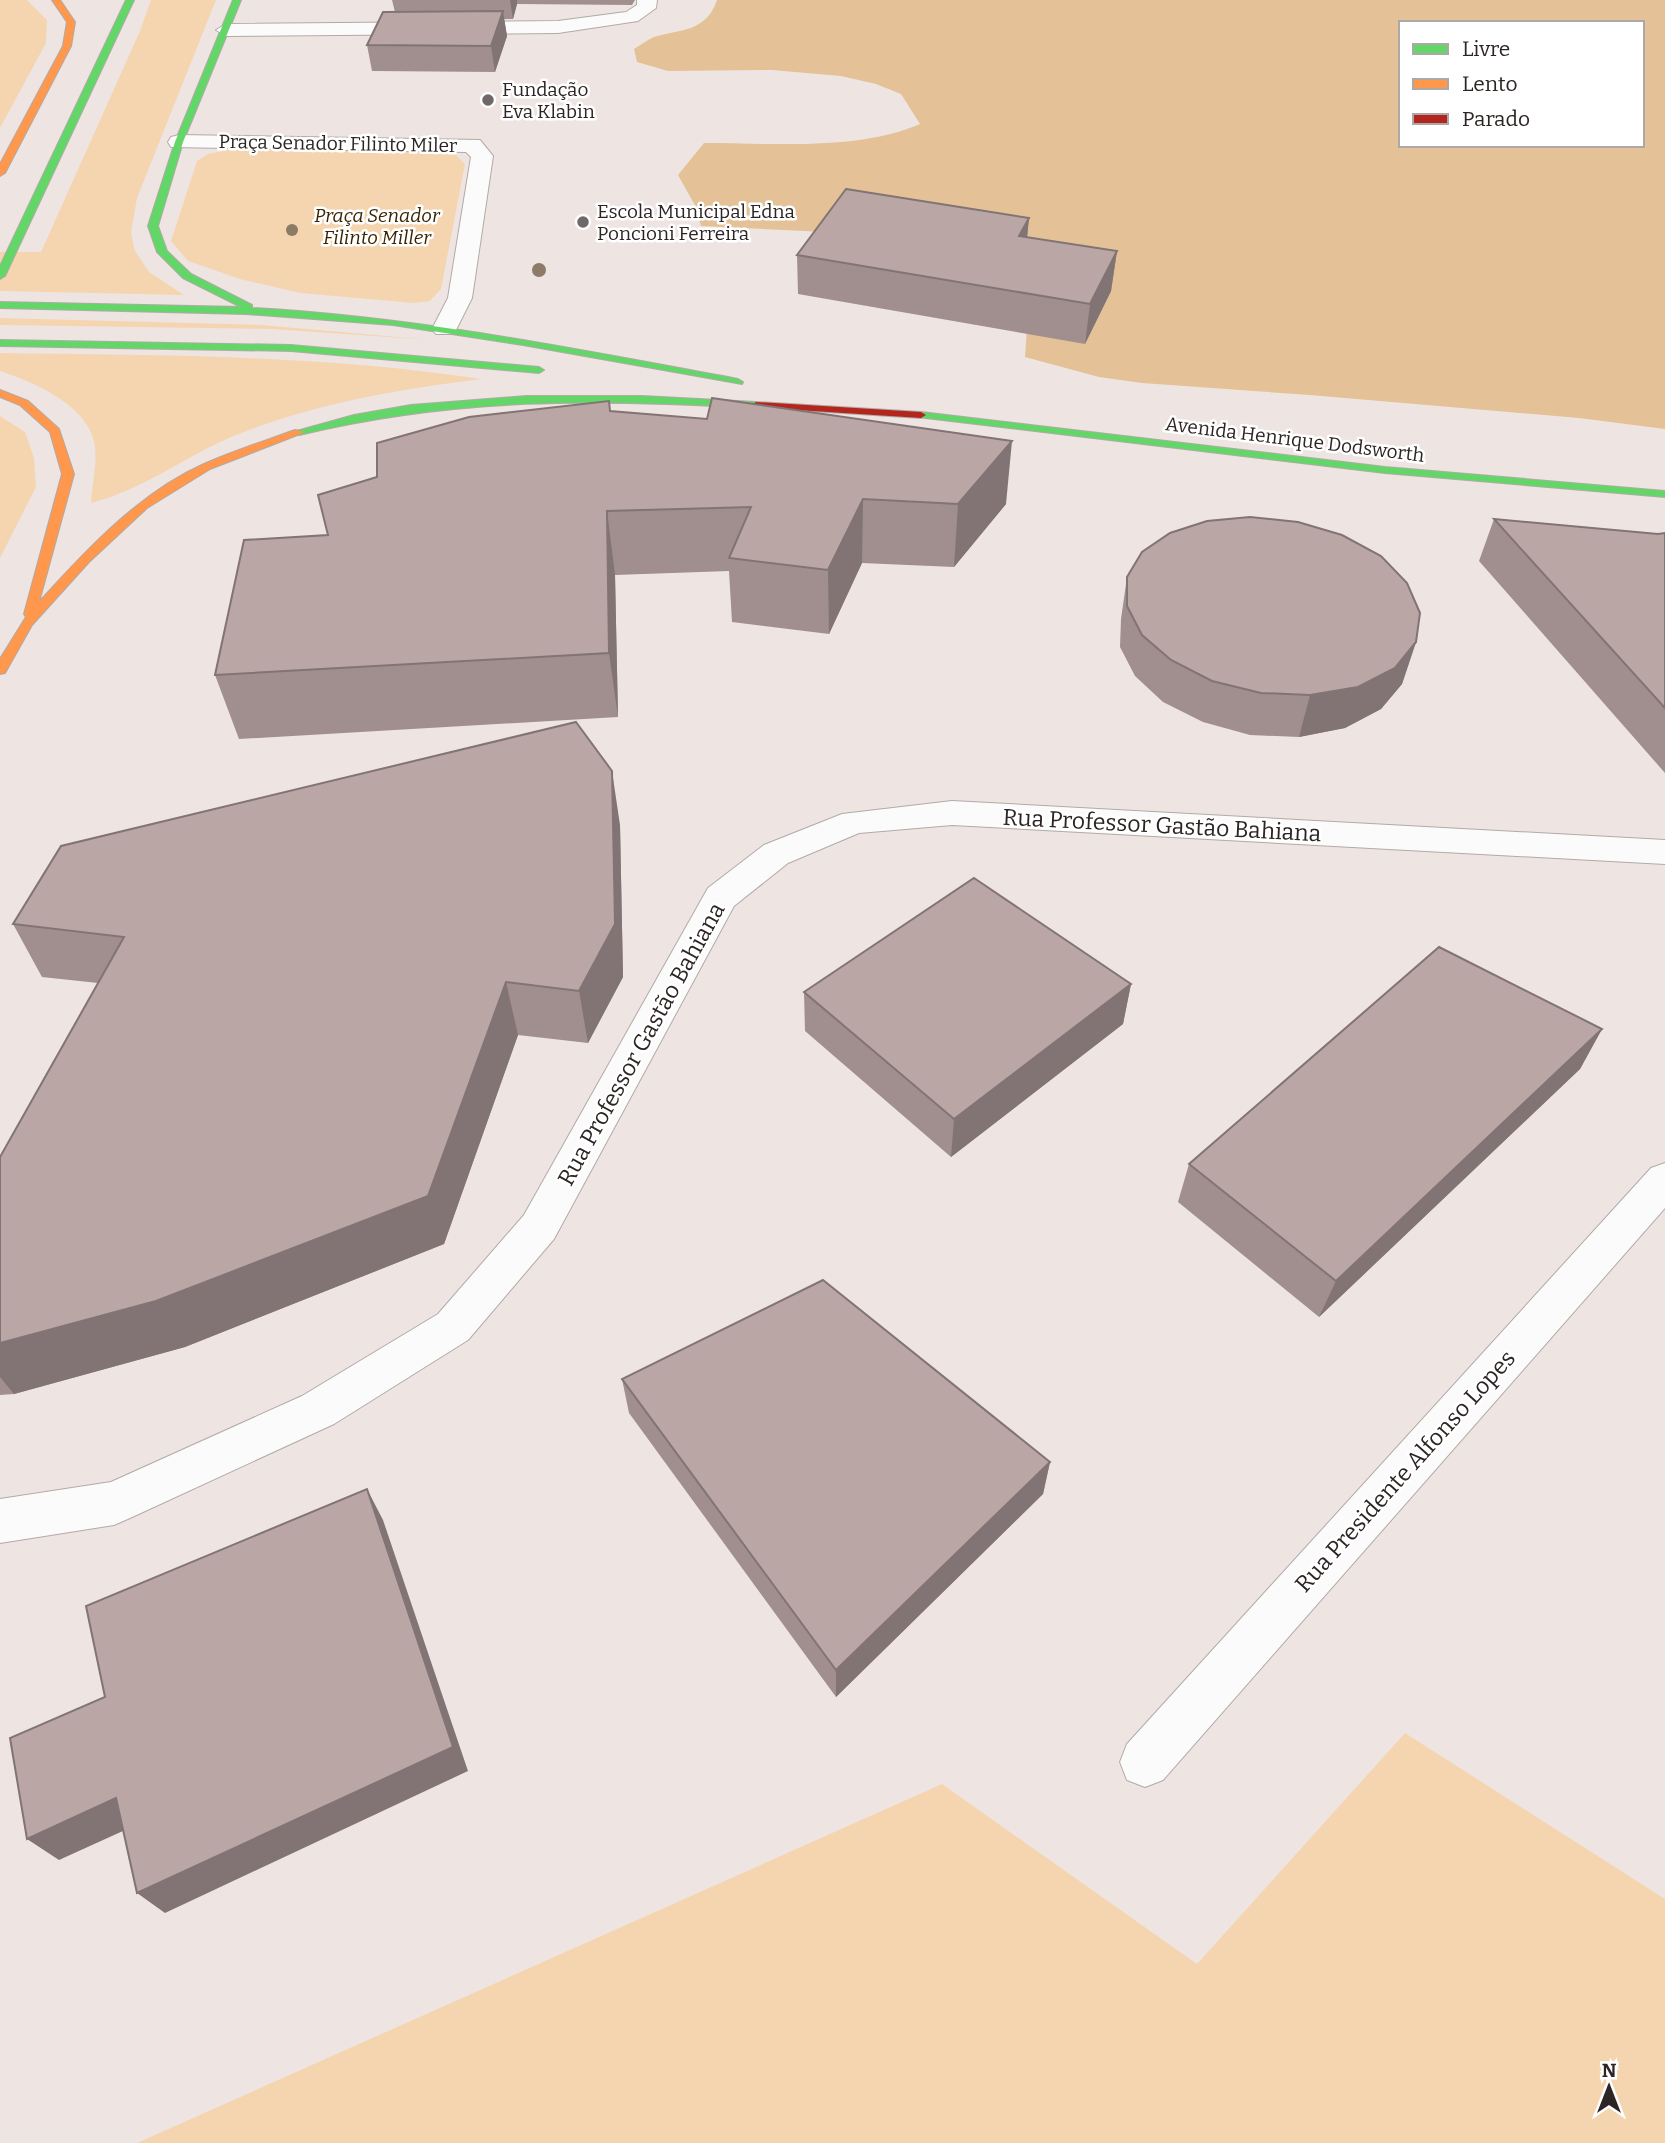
<svg xmlns="http://www.w3.org/2000/svg" width="1665" height="2143" font-family="Bitter,serif">
	<rect width="100%" height="100%" fill="#eee5e2"/>
	<path fill="#f4d5b0" d="M 0,0 L 27,0 L 47,20 L 46,43 L 0,128 Z
		M 151,0 L 216,0 L 137,198 L 131,233 L 135,251 L 149,272 L 184,295 L 0,291 L 0,252 L 41,252 L 140,31 Z
		M 228,150 L 442,151 L 456,155 L 465,164 L 441,289 L 430,301 L 414,303 L 300,293 L 240,279 L 188,261 L 171,241 L 197,161 L 208,154 Z
		M 0,318 L 261,325 L 432,340 L 272,329 L 0,325 Z
		M 0,353 C 161,355 322,355 481,379 C 395,390 317,403 236,435 C 187,455 143,490 91,503 C 92,485 97,465 95,447 C 91,406 33,382 0,371 Z
		M 0,416 L 25,432 L 34,458 L 36,487 L 0,558 Z
		M 1405,1733 L 1665,1899 L 1665,2143 L 137,2143 L 942,1784 L 1197,1964 Z"/>
	<path fill="#e4c196" fill-rule="evenodd" d="M 717,0 L 1665,0 L 1665,429 L 1579,418 L 1310,395 L 1142,383 L 1099,377 L 1025,357 L 1033,242 L 701,226 L 696,207 L 678,175 L 704,143 C 772,143 858,151 920,124 L 901,94 L 876,84 L 841,76 L 772,70 L 668,71 L 637,62 L 634,49 C 641,45 647,40 654,37 C 679,29 706,33 717,0 ZM 1401,23 L 1642,23 L 1642,145 L 1401,145 Z"/>
	<g fill="none" stroke-linecap="round" stroke-linejoin="round">
		<defs>
			<path id="street" d="M 637,0 L 657,0 L 656,8 L 638,21 L 558,33 L 226,36 L 216,30 L 226,24 L 558,21 L 626,12 L 637,5 Z
				M 179,135 L 480,140 L 493,156 L 472,298 L 454,334 L 436,334 L 432,329 L 448,298 L 471,157 L 466,152 L 171,147 L 168,142 L 171,137 Z
				M 952,801 L 1665,840 L 1665,864 L 952,825 L 859,833 L 788,863 L 734,906 L 554,1239 L 468,1340 L 334,1424 L 130,1518 L 114,1525 L 0,1543 L 0,1499 L 111,1482 L 302,1396 L 438,1314 L 524,1215 L 708,888 L 764,845 L 842,814 Z
				M 1665,1163 L 1665,1208 L 1163,1780 L 1145,1787 L 1127,1780 L 1120,1762 L 1127,1744 L 1651,1168 Z"/>
			<path id="fast" d="M 126,0 L 134,0 L 5,276 L 0,279 L 0,266 Z
				M 233,0 L 241,0 L 183,142 L 158,226 L 167,251 L 191,274 L 252,305 L 252,308 C 417,317 576,349 738,379 L 743,382 L 742,384 L 523,345 L 393,325 L 246,314 L 0,308 L 0,302 L 241,307 L 183,278 L 157,252 L 148,226 L 175,142 Z
				M 0,340 L 291,345 L 539,367 L 544,370 L 539,373 L 291,351 L 0,346 Z
				M 526,396 L 642,396 L 756,402 L 761,405 L 756,408 C 596,399 456,397 299,435 L 293,432 L 354,415 L 411,405 Z
				M 921,412 L 1385,467 L 1665,491 L 1665,497 L 1385,473 L 917,417 L 917,413 Z"/>
			<path id="slow" d="M 52,0 L 60,0 L 75,22 L 71,46 L 5,173 L 0,176 L 0,164 L 63,46 L 67,22 Z
				M 0,390 L 28,401 L 59,429 L 74,474 L 39,602 C 86,550 139,493 204,464 C 233,451 265,441 295,430 L 305,432 L 210,469 L 147,508 L 89,562 L 32,625 L 5,673 L 0,674 L 0,659 L 26,617 L 24,614 L 62,474 L 50,432 L 20,405 L 0,397 Z"/>
			<path id="jam" d="M 756,402 L 921,412 L 926,415 L 921,418 L 752,407 L 751,405 Z"/>
		</defs>
		<use href="#street" stroke="#b1aaa7" stroke-width="2"/>
		<use href="#fast" stroke="#b1aaa7" stroke-width="2"/>
		<use href="#slow" stroke="#b1aaa7" stroke-width="2"/>
		<use href="#jam" stroke="#b1aaa7" stroke-width="2"/>
		<use href="#street" fill="#fcfbfb" fill-rule="evenodd"/>
		<use href="#fast" fill="#63d668" fill-rule="evenodd"/>
		<use href="#slow" fill="#ff974d" fill-rule="evenodd"/>
		<use href="#jam" fill="#b3261e" fill-rule="evenodd"/>
	</g>
	<g fill="#8b7b67">
		<circle cx="292" cy="230" r="6"/>
		<circle cx="539" cy="270" r="7"/>
	</g>
	<path fill="#a08f8e" d="M 392,0 L 635,0 L 632,5 L 517,4 L 513,19 L 504,19 L 507,36 L 495,72 L 372,71 L 367,45 L 395,12 Z
		M 1029,218 L 1027,237 L 1117,251 L 1111,291 L 1085,344 L 798,294 L 797,255 Z
		M 610,411 L 1006,504 L 954,567 L 862,563 L 829,634 L 732,622 L 729,571 L 615,575 L 618,717 L 239,739 L 215,675 L 328,535 Z
		M 1494,519 L 1658,534 L 1665,533 L 1665,773 L 1479,561 Z
		M 1127,577 L 1416,642 L 1402,684 L 1381,709 L 1345,728 L 1299,737 L 1250,735 L 1203,722 L 1163,702 L 1135,676 L 1120,647 L 1121,619 Z
		M 620,825 L 623,977 L 588,1043 L 518,1035 L 444,1244 L 185,1347 L 14,1394 L 0,1395 L 0,1157 L 98,983 L 42,977 L 13,924 Z
		M 1131,984 L 1123,1024 L 951,1157 L 805,1031 L 804,992 Z
		M 1602,1029 L 1580,1069 L 1319,1317 L 1178,1202 L 1189,1164 Z
		M 622,1379 L 1050,1462 L 1043,1494 L 836,1697 L 629,1413 Z"/>
	<path fill="#827474" d="M 510,0 L 517,0 L 517,4 L 513,19 Z
		M 503,11 L 507,36 L 495,72 L 491,46 Z
		M 1029,218 L 1025,258 L 1019,236 Z
		M 1117,251 L 1111,291 L 1085,344 L 1090,304 Z
		M 1012,441 L 1006,504 L 954,567 L 958,504 Z
		M 863,499 L 862,563 L 829,634 L 828,570 Z
		M 607,511 L 615,575 L 618,717 L 609,653 Z
		M 1416,642 L 1402,684 L 1381,709 L 1345,728 L 1299,737 L 1310,695 Z
		M 612,771 L 620,825 L 623,977 L 588,1043 L 579,991 Z
		M 506,982 L 518,1035 L 444,1244 L 185,1347 L 14,1394 L 0,1377 L 0,1343 Z
		M 1131,984 L 1123,1024 L 951,1157 L 954,1119 Z
		M 1602,1029 L 1580,1069 L 1319,1317 L 1336,1281 Z
		M 1050,1462 L 1043,1494 L 836,1697 L 836,1670 Z
		M 367,1489 L 383,1520 L 468,1771 L 165,1913 L 137,1893 Z
		M 116,1798 L 145,1821 L 59,1860 L 27,1839 Z"/>
	<path fill="#baa6a5" stroke="#827474" stroke-width="2" d="M 503,11 L 491,46 L 367,45 L 383,12 Z
		M 846,189 L 1029,218 L 1019,236 L 1117,251 L 1090,304 L 797,255 Z
		M 712,398 L 1012,441 L 958,504 L 863,499 L 828,570 L 729,558 L 751,507 L 607,511 L 609,653 L 215,675 L 244,540 L 328,535 L 318,495 L 377,477 L 377,443 L 469,417 L 609,401 L 610,411 L 707,419 Z
		M 1250,517 L 1298,522 L 1342,535 L 1381,556 L 1407,583 L 1420,613 L 1416,642 L 1395,668 L 1358,687 L 1310,695 L 1261,693 L 1212,681 L 1171,660 L 1142,635 L 1127,606 L 1127,577 L 1142,552 L 1170,533 L 1207,521 Z
		M 1494,519 L 1658,534 L 1665,533 L 1665,708 Z
		M 576,722 L 612,771 L 615,924 L 579,991 L 506,982 L 428,1196 L 156,1301 L 0,1343 L 0,1157 L 124,937 L 13,924 L 61,846 Z
		M 974,878 L 1131,984 L 954,1119 L 804,992 Z
		M 1439,947 L 1602,1029 L 1336,1281 L 1189,1164 Z
		M 823,1280 L 1050,1462 L 836,1670 L 622,1379 Z
		M 367,1489 L 453,1747 L 137,1893 L 116,1798 L 27,1839 L 10,1738 L 105,1697 L 86,1606 Z"/>
	<g fill="#706866" stroke="#fff" stroke-width="2.5">
		<circle cx="488" cy="100" r="7"/>
		<circle cx="583" cy="222" r="7"/>
	</g>
	<g text-anchor="middle" stroke-width="5" stroke-linejoin="round" paint-order="stroke">
		<g font-size="19" fill="#2c2523" stroke="#fff" text-anchor="start">
			<text x="502" y="96">Fundação<tspan x="502" dy="22">Eva Klabin</tspan></text>
			<text x="597" y="218">Escola Municipal Edna<tspan x="597" dy="22">Poncioni Ferreira</tspan></text>
		</g>
		<g font-size="19" fill="#2c2523" stroke="#fff">
			<text transform="translate(338 143) rotate(1)" y="7">Praça Senador Filinto Miler</text>
			<text transform="translate(1295 439) rotate(7)" y="7">Avenida Henrique Dodsworth</text>
		</g>
		<g font-size="19" font-style="italic" fill="#3a2402" stroke="#fff">
			<text x="377" y="222">Praça Senador<tspan x="377" dy="22">Filinto Miller</tspan></text>
		</g>
		<g font-size="23" fill="#2c2523" stroke="#fff">
			<text transform="translate(1162 825) rotate(3)" y="8">Rua Professor Gastão Bahiana</text>
			<text transform="translate(641 1044) rotate(-61)" y="8">Rua Professor Gastão Bahiana</text>
			<text transform="translate(1405 1471) rotate(-48)" y="8">Rua Presidente Alfonso Lopes</text>
		</g>
	</g>
	<rect x="1399" y="21" width="245" height="126" fill="#ffffff" stroke="#aba8a7" stroke-width="2"/>
	<rect x="1413" y="44" width="35" height="10" fill="#63d668" stroke="#aba8a7" stroke-width="2"/>
	<text x="1462" y="56" font-size="21" fill="#2c2523">Livre</text>
	<rect x="1413" y="79" width="35" height="10" fill="#ff974d" stroke="#aba8a7" stroke-width="2"/>
	<text x="1462" y="91" font-size="21" fill="#2c2523">Lento</text>
	<rect x="1413" y="114" width="35" height="10" fill="#b3261e" stroke="#aba8a7" stroke-width="2"/>
	<text x="1462" y="126" font-size="21" fill="#2c2523">Parado</text>
	<g transform="translate(1609 2087)" stroke="#ffffff" stroke-width="5" paint-order="stroke">
	<path d="M0-5L12 26L0 18L-12 26Z" fill="#2c2523"/>
	<text y="-10" font-size="19" font-weight="bold" text-anchor="middle" fill="#2c2523">N</text>
	</g>
</svg>
